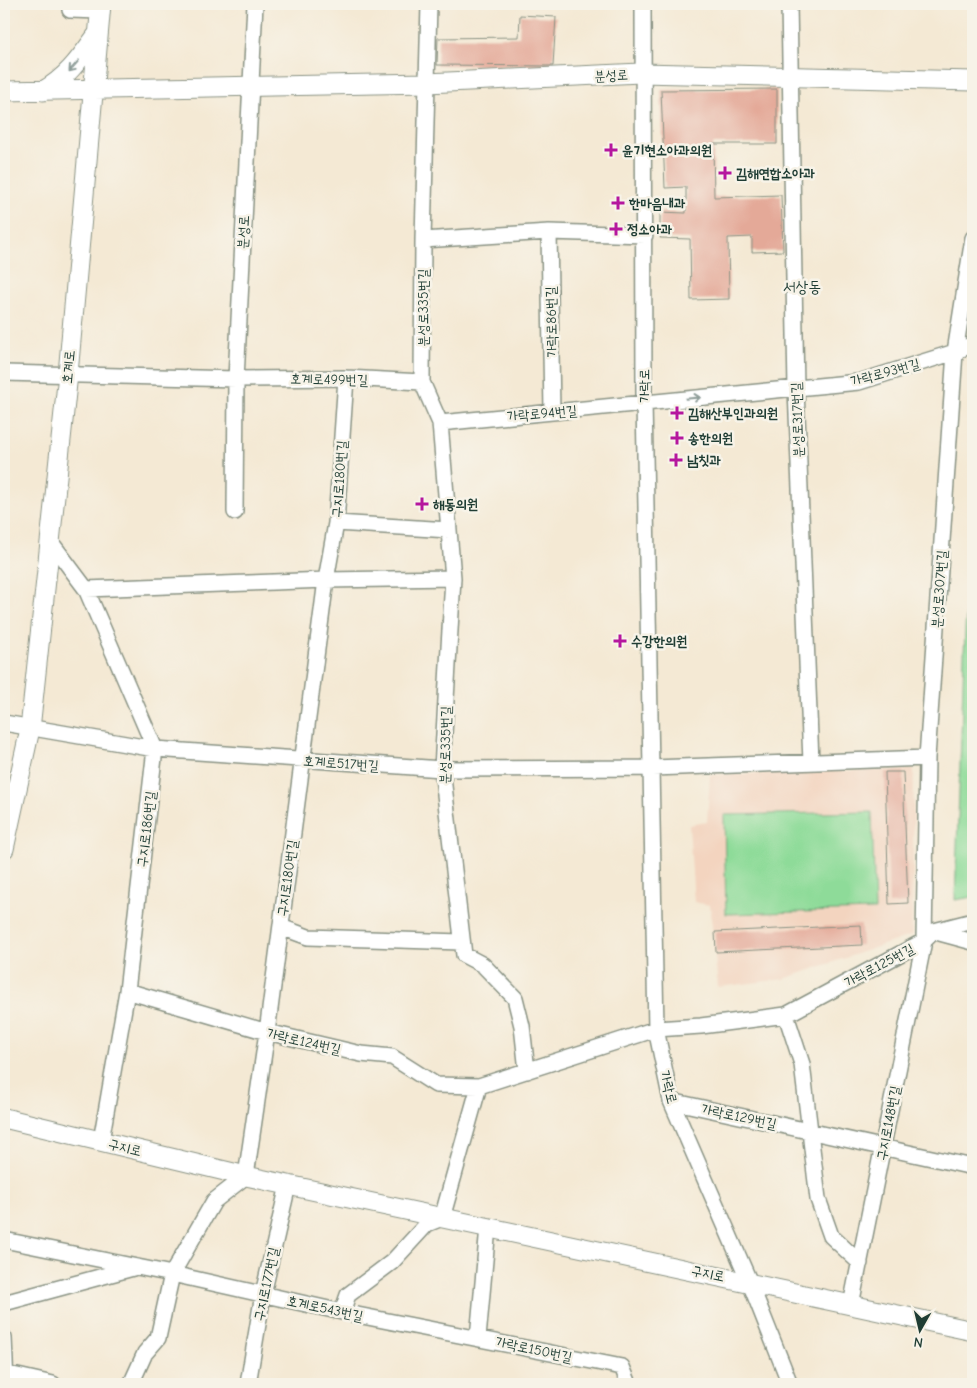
<svg xmlns="http://www.w3.org/2000/svg" width="977" height="1388" font-family="'Comic Neue','Poor Story',sans-serif">
	<rect width="100%" height="100%" fill="#f7f3e8"/>
	<filter id="ink" filterUnits="userSpaceOnUse"><feTurbulence type="fractalNoise" baseFrequency=".02" numOctaves="2"/><feDisplacementMap in="SourceGraphic" scale="10" xChannelSelector="R" yChannelSelector="G"/><feConvolveMatrix kernelMatrix="1 2 1 2 8 2 1 2 1" color-interpolation-filters="sRGB"/></filter>
	<filter id="wash" filterUnits="userSpaceOnUse"><feTurbulence type="fractalNoise" baseFrequency=".0096" numOctaves="4" result="noise"/><feDisplacementMap in="SourceGraphic" scale="20" xChannelSelector="R" yChannelSelector="G"/><feGaussianBlur stdDeviation="1.12" result="paint"/><feColorMatrix in="noise" values="0 0 0 0 0 0 0 0 0 0 0 0 0 0 0 0 0 1.4 0 .05"/><feComposite in="paint" operator="in"/></filter>
	<g filter="url(#wash)">
		<rect width="100%" height="100%" fill="#f4e9d4"/>
		<path fill="#f3d4bf" d="M 914,769 L 912,935 L 784,979 L 718,987 L 710,905 L 694,902 L 689,825 L 707,822 L 710,775 Z"/>
		<path fill="#8edb99" stroke="#568c66" d="M 973,503 L 973,897 L 955,900 L 965,629 Z
			M 872,812 L 875,910 L 726,914 L 724,815 Z"/>
		<g id="blocks">
			<path fill="#e4a998" d="M 520,15 L 556,17 L 553,66 L 437,65 L 438,38 L 519,37 Z
				M 777,89 L 777,144 L 713,144 L 714,197 L 781,195 L 783,251 L 752,252 L 752,237 L 728,238 L 729,299 L 691,300 L 690,239 L 660,238 L 660,212 L 686,213 L 686,187 L 665,188 L 661,90 Z
				M 885,772 L 903,772 L 908,903 L 889,904 Z
				M 861,925 L 862,945 L 716,952 L 715,932 Z"/>
		</g>
	</g>
	<g filter="url(#ink)">
		<use href="#blocks" fill-opacity="0" stroke="#8a9384" stroke-width="1"/>
		<g fill="none" stroke-linecap="round" stroke-linejoin="round">
			<defs>
				<path id="minor" d="M 71,4 L 70,10 L 100,11
					M 429,4 L 423,240 L 422,382 L 440,423 L 453,578 L 442,769 L 464,955 L 483,965 L 515,998 L 522,1026 L 527,1071
					M 643,4 L 644,402 L 656,1029 L 671,1101 L 750,1283 L 790,1384
					M 789,4 L 796,389 L 811,762
					M 423,240 L 549,232
					M 4,373 L 236,379 L 346,378 L 422,382
					M 552,412 L 549,232 L 645,235
					M 440,423 L 859,382 L 955,352 L 973,344
					M 235,512 L 236,379 L 255,4
					M 336,523 L 449,530
					M 50,541 L 86,589 L 155,749 L 127,991 L 101,1141
					M 86,589 L 326,580 L 453,578
					M 4,723 L 155,749 L 442,769 L 653,768 L 927,758
					M 281,927 L 308,937 L 461,942
					M 936,932 L 973,942
					M 127,991 L 267,1032 L 361,1054 L 392,1057 L 436,1085 L 479,1086 L 656,1029 L 701,1026 L 786,1015 L 924,941 L 934,931 L 973,921
					M 786,1015 L 802,1064 L 818,1199 L 831,1236 L 860,1263
					M 671,1101 L 973,1167
					M 4,1240 L 172,1274 L 342,1312 L 622,1367 L 629,1384
					M 4,1303 L 133,1268
					M 851,1305 L 924,941 L 927,758 L 955,352 L 973,238
					M 342,1312 L 348,1295 L 392,1262 L 427,1224 L 442,1218 L 479,1086
					M 4,1338 L 6,1384
					M 478,1338 L 488,1227
					M 4,1373 L 53,1384
					M 131,1384 L 145,1353 L 158,1338 L 172,1274 L 214,1201 L 246,1176 L 267,1032 L 326,580 L 336,523 L 346,378
					M 248,1384 L 263,1294 L 288,1185"/>
				<path id="major" d="M 4,91 L 427,83 L 641,73 L 973,81
					M 43,91 C 68,77 81,57 97,35
					M 4,849 L 30,729 L 68,374 L 101,4
					M 4,1118 L 246,1176 L 973,1331"/>
			</defs>
			<use href="#minor" stroke="#8a9384" stroke-width="18"/>
			<use href="#major" stroke="#8a9384" stroke-width="21"/>
			<use href="#minor" stroke="#fff" stroke-width="15"/>
			<use href="#major" stroke="#fff" stroke-width="19"/>
		</g>
		<defs><path id="oneway-shaft" d="M-6 0H5M1.5-3L5.5 0L1.5 3" fill="none" stroke-width="1.6" stroke-linecap="round" stroke-linejoin="round" transform="scale(1.25)"/></defs>
		<g stroke="#8f9e9a">
			<use href="#oneway-shaft" transform="translate(74 66) rotate(131)"/>
			<use href="#oneway-shaft" transform="translate(693 398) rotate(-5)"/>
		</g>
	</g>
	<g fill="#b5179e" stroke="#f7f3e8" stroke-width="2">
		<path d="M608.5 142.5h5v5h5v5h-5v5h-5v-5h-5v-5h5z"/>
		<path d="M722.5 165.5h5v5h5v5h-5v5h-5v-5h-5v-5h5z"/>
		<path d="M615.5 195.5h5v5h5v5h-5v5h-5v-5h-5v-5h5z"/>
		<path d="M613.5 221.5h5v5h5v5h-5v5h-5v-5h-5v-5h5z"/>
		<path d="M674.5 405.5h5v5h5v5h-5v5h-5v-5h-5v-5h5z"/>
		<path d="M674.5 430.5h5v5h5v5h-5v5h-5v-5h-5v-5h5z"/>
		<path d="M673.5 452.5h5v5h5v5h-5v5h-5v-5h-5v-5h5z"/>
		<path d="M419.5 496.5h5v5h5v5h-5v5h-5v-5h-5v-5h5z"/>
		<path d="M617.5 633.5h5v5h5v5h-5v5h-5v-5h-5v-5h5z"/>
	</g>
	<g text-anchor="middle" stroke-width="5" stroke-linejoin="round" paint-order="stroke">
		<g font-size="14" fill="#1f3d34" stroke="#f7f3e8">
			<text transform="translate(611 75) rotate(-3)" y="5">분성로</text>
			<text transform="translate(243 232) rotate(-87)" y="5">분성로</text>
			<text transform="translate(423 308) rotate(-90)" y="5">분성로335번길</text>
			<text transform="translate(551 322) rotate(-91)" y="5">가락로86번길</text>
			<text transform="translate(68 367) rotate(-85)" y="5">호계로</text>
			<text transform="translate(885 372) rotate(-15)" y="5">가락로93번길</text>
			<text transform="translate(329 379) rotate(1)" y="5">호계로499번길</text>
			<text transform="translate(644 386) rotate(-90)" y="5">가락로</text>
			<text transform="translate(542 413) rotate(-5)" y="5">가락로94번길</text>
			<text transform="translate(797 420) rotate(-92)" y="5">분성로317번길</text>
			<text transform="translate(339 479) rotate(-86)" y="5">구지로180번길</text>
			<text transform="translate(939 589) rotate(-86)" y="5">분성로307번길</text>
			<text transform="translate(445 745) rotate(-89)" y="5">분성로335번길</text>
			<text transform="translate(341 763) rotate(4)" y="5">호계로517번길</text>
			<text transform="translate(146 829) rotate(-83)" y="5">구지로186번길</text>
			<text transform="translate(287 878) rotate(-82)" y="5">구지로180번길</text>
			<text transform="translate(879 965) rotate(-28)" y="5">가락로125번길</text>
			<text transform="translate(304 1041) rotate(13)" y="5">가락로124번길</text>
			<text transform="translate(669 1087) rotate(76)" y="5">가락로</text>
			<text transform="translate(739 1116) rotate(12)" y="5">가락로129번길</text>
			<text transform="translate(888 1123) rotate(-79)" y="5">구지로148번길</text>
			<text transform="translate(125 1147) rotate(14)" y="5">구지로</text>
			<text transform="translate(708 1273) rotate(12)" y="5">구지로</text>
			<text transform="translate(266 1284) rotate(-78)" y="5">구지로177번길</text>
			<text transform="translate(325 1308) rotate(12)" y="5">호계로543번길</text>
			<text transform="translate(534 1349) rotate(12)" y="5">가락로150번길</text>
		</g>
		<g font-size="14" font-weight="bold" fill="#1f3d34" stroke="#f7f3e8" text-anchor="start">
			<text x="622" y="155">윤기현소아과의원</text>
			<text x="736" y="178">김해연합소아과</text>
			<text x="629" y="208">한마음내과</text>
			<text x="627" y="234">정소아과</text>
			<text x="688" y="418">김해산부인과의원</text>
			<text x="688" y="443">송한의원</text>
			<text x="687" y="465">남칫과</text>
			<text x="433" y="509">해동의원</text>
			<text x="631" y="646">수강한의원</text>
		</g>
		<g font-size="16" fill="#1f3d34" stroke="#f7f3e8">
			<text x="802" y="292">서상동</text>
		</g>
	</g>
	<rect width="977" height="1388" fill="none" stroke="#f7f3e8" stroke-width="20"/>
	<g transform="translate(920 1330) rotate(188)" stroke="#f7f3e8" stroke-width="4" paint-order="stroke">
	<path d="M0-4L9 19L0 12L-9 19Z" fill="#1f3d34"/>
	<text y="-8" font-size="14" font-weight="bold" text-anchor="middle" fill="#1f3d34">N</text>
	</g>
</svg>
